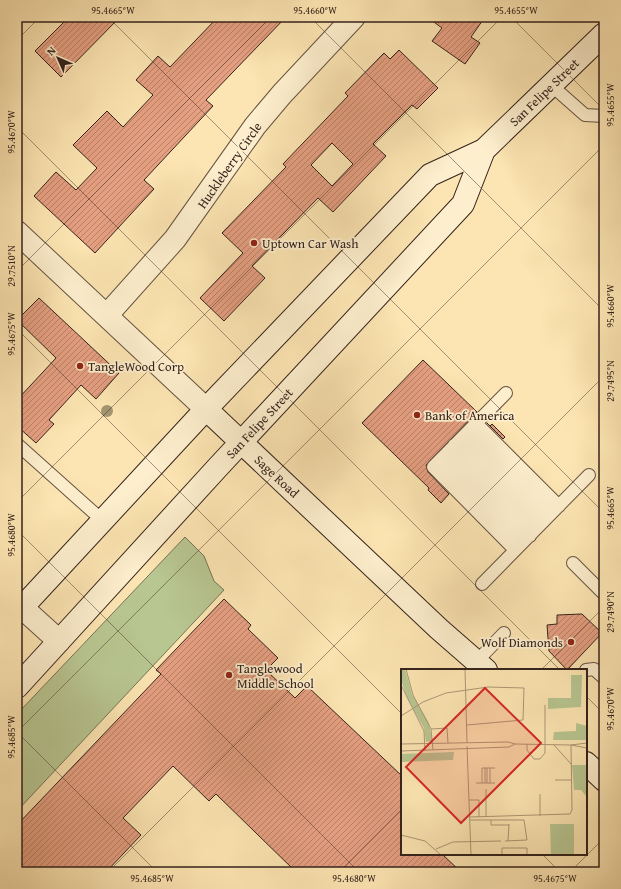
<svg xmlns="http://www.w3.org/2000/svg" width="621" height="889" font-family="'Gentium Book Plus',serif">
	<defs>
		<pattern id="building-hatch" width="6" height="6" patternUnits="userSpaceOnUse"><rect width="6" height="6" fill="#e59f81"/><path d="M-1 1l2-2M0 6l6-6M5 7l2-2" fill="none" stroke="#ba8169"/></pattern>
	</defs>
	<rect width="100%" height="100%" fill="#fce5b2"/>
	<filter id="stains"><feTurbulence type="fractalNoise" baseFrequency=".005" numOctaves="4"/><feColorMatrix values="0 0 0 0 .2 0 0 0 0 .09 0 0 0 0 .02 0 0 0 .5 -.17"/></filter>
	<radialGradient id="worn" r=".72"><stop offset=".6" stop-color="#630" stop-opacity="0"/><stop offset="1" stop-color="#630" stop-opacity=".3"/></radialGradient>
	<path fill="#b8c691" stroke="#767456" d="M 185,537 L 204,556 L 214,581 L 224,590 L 17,811 L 17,714 Z"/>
	<path fill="url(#building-hatch)" stroke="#34221c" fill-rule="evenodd" d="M 69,17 L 120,17 L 61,77 L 35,51 Z
		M 218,17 L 286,17 L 206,100 L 213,106 L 144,180 L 154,189 L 95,253 L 34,196 L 56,172 L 76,190 L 97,168 L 73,145 L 107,111 L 123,127 L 153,95 L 136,80 L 158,56 L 170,67 Z
		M 427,17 L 485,17 L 471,37 L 480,43 L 465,64 L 432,41 L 442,28 Z
		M 399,50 L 438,88 L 417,109 L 412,105 L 373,144 L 386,156 L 333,212 L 318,198 L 252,266 L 265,278 L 224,321 L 200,298 L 243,253 L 222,233 L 286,167 L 283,164 L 348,96 L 345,93 L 384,53 L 390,59 ZM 332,143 L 353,164 L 332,186 L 311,165 Z
		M 39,298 L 119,373 L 96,399 L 81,385 L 49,420 L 54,424 L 36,443 L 17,426 L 17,400 L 56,358 L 17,320 Z
		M 423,360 L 477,412 L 426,465 L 428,472 L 449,494 L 441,503 L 428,490 L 429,488 L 362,423 Z
		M 487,423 L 490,426 L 492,424 L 505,437 L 503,439 Z
		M 224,599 L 251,625 L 248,629 L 278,658 L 266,670 L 295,698 L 307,686 L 402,776 L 402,854 L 442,854 L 461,872 L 296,872 L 216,794 L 209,801 L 173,766 L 123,818 L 141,835 L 106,872 L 17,872 L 17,825 L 161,674 L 156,670 Z
		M 582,614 L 602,633 L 567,670 L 549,651 L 547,625 L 557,624 L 557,615 Z"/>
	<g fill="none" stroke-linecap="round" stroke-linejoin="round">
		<defs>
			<path id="service" d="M 551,85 L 585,115 L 604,116
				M 506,393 L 433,467 L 515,550
				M 476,423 L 559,506
				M 469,431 L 551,513
				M 462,438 L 544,521
				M 17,444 L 102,520
				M 454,445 L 537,528
				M 447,453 L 530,536
				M 440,460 L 522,543
				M 573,563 L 604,594
				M 482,584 L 589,475
				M 477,661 L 504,633
				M 586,670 L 594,669 L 604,678"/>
			<path id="minor" d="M 107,315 L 175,239 L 255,126 L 282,94 L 354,17"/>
			<path id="tertiary" d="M 17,232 L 206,409
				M 17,603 L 59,641"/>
			<path id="secondary" d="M 206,409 L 439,629 L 486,670
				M 17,613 L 206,409 L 430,175 L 484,150 L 604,34
				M 17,687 L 218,467 L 463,204 L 484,150
				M 586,763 L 604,780"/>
		</defs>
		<use href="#service" stroke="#665342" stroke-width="14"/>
		<use href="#minor" stroke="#665342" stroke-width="24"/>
		<use href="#tertiary" stroke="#665342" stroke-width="24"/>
		<use href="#secondary" stroke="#34221c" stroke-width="24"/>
		<use href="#service" stroke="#fdeecd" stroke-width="12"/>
		<use href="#minor" stroke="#fdeecd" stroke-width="22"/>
		<use href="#tertiary" stroke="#fdeecd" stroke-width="22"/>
		<use href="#secondary" stroke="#fdeecd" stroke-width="22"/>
	</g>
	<circle fill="#a49573" cx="107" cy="411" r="6"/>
	<path fill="none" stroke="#34221c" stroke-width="1" stroke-opacity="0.45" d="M 108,17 L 604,513M 310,17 L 604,311M 511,17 L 604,110M 17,40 L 40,17M 17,127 L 560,670M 17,271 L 271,17M 17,329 L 402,714M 17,502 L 502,17M 17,530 L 359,872M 541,670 L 604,607M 586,696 L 604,714M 17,732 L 157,872M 17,732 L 604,145M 542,854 L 560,872M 108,872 L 604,376M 339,872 L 402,809M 570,872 L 604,838"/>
	<g fill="#8f2418" stroke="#fdeecd" stroke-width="1.5">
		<circle cx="254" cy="243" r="4"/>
		<circle cx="80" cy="366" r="4"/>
		<circle cx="417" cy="415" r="4"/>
		<circle cx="571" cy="642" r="4"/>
		<circle cx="229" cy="675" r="4"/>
	</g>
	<g text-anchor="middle" stroke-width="3.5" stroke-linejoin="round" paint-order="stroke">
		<g font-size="13" fill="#34221c" stroke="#fdeecd">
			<text transform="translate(544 92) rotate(-44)" y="5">San Felipe Street</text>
			<text transform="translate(229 165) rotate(-55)" y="5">Huckleberry Circle</text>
			<text transform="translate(259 423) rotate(-47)" y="5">San Felipe Street</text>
			<text transform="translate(277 476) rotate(43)" y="5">Sage Road</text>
		</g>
		<g font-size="13" fill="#34221c" stroke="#fdeecd" text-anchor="start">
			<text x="262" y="248">Uptown Car Wash</text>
			<text x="88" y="371">TangleWood Corp</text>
			<text x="425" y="420">Bank of America</text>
			<text x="563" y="647" text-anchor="end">Wolf Diamonds</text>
			<text x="237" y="673">Tanglewood<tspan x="237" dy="15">Middle School</tspan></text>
		</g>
	</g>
	<g transform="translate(401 669)">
		<rect width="186" height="186" fill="#fce5b2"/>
		<path d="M 170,6 L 181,6 L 180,38 L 147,40 L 147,29 L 170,29 ZM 175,54 L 186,57 L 186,71 L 152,71 L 153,63 L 175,62 ZM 53,83 L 52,91 L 0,93 L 0,85 ZM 171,96 L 186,96 L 186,128 L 180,121 L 173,121 ZM 149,155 L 173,155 L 173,186 L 150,186 Z" fill="#b8c691"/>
		<path d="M 0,0 L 4,0 L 11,25 L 28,54 L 31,72 L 25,73 L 23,59 L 6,29 L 0,11 Z" fill="#b8c691"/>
		<path fill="none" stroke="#ac9776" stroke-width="1" d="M 5,0 L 12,26 L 30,60 L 32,81M 64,0 L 66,74M 0,16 L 23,62 L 24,82M 0,47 L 22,33 L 45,24 L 87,18 L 123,19 L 122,51 L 66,56M 30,60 L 46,59 L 47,74M 0,75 L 107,73 L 114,75 L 170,76 L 186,74M 126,75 L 126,81 L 133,90 L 139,90 L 144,84 L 144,36M 153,76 L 170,95M 170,76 L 186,79M 66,77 L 70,186M 0,82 L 108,78 L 114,75M 84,99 L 84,114M 86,99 L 86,114M 89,99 L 89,114M 154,111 L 171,111M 75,114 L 94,114M 81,114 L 81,99 L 94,99M 85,120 L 85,148M 139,125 L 139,147M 68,131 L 78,131 L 78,148M 69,148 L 169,145 L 171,141 L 170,76M 69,151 L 123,151 L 126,171 L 104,172M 90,151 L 90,156 L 108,156M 0,166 L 24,172 L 40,186M 107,172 L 108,155M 35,180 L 52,173 L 100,172M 101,186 L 101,179 L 126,179 L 126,186"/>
		<path fill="#d62828" fill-opacity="0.15" stroke="#d62828" stroke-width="2" d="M 84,19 L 140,74 L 60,154 L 5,98 Z"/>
		<rect width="186" height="186" fill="none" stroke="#34221c" stroke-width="2"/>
	</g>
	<rect width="621" height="889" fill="none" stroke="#fce5b2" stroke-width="44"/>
	<g transform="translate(58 58) rotate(315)" stroke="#fdeecd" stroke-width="3" paint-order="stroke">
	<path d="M0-3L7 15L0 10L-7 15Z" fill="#34221c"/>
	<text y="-6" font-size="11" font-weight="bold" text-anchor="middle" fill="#34221c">N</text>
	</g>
	<rect x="22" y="22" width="577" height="845" fill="none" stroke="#34221c" stroke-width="1.5"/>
	<g font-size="10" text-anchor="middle" fill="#34221c">
		<text x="113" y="14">95.4665°W</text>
		<text x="315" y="14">95.4660°W</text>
		<text x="516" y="14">95.4655°W</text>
		<text transform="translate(610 105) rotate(-90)" y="4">95.4655°W</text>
		<text transform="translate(11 132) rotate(-90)" y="4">95.4670°W</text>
		<text transform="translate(11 266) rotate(-90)" y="4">29.7510°N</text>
		<text transform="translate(610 306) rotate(-90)" y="4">95.4660°W</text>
		<text transform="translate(11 334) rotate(-90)" y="4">95.4675°W</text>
		<text transform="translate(610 381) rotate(-90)" y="4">29.7495°N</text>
		<text transform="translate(610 508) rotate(-90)" y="4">95.4665°W</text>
		<text transform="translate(11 535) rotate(-90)" y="4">95.4680°W</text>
		<text transform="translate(610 612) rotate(-90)" y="4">29.7490°N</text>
		<text transform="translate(610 709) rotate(-90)" y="4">95.4670°W</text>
		<text transform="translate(11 737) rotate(-90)" y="4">95.4685°W</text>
		<text x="152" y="882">95.4685°W</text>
		<text x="354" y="882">95.4680°W</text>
		<text x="555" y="882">95.4675°W</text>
	</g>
	<rect width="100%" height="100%" filter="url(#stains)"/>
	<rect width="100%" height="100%" fill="url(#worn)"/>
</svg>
